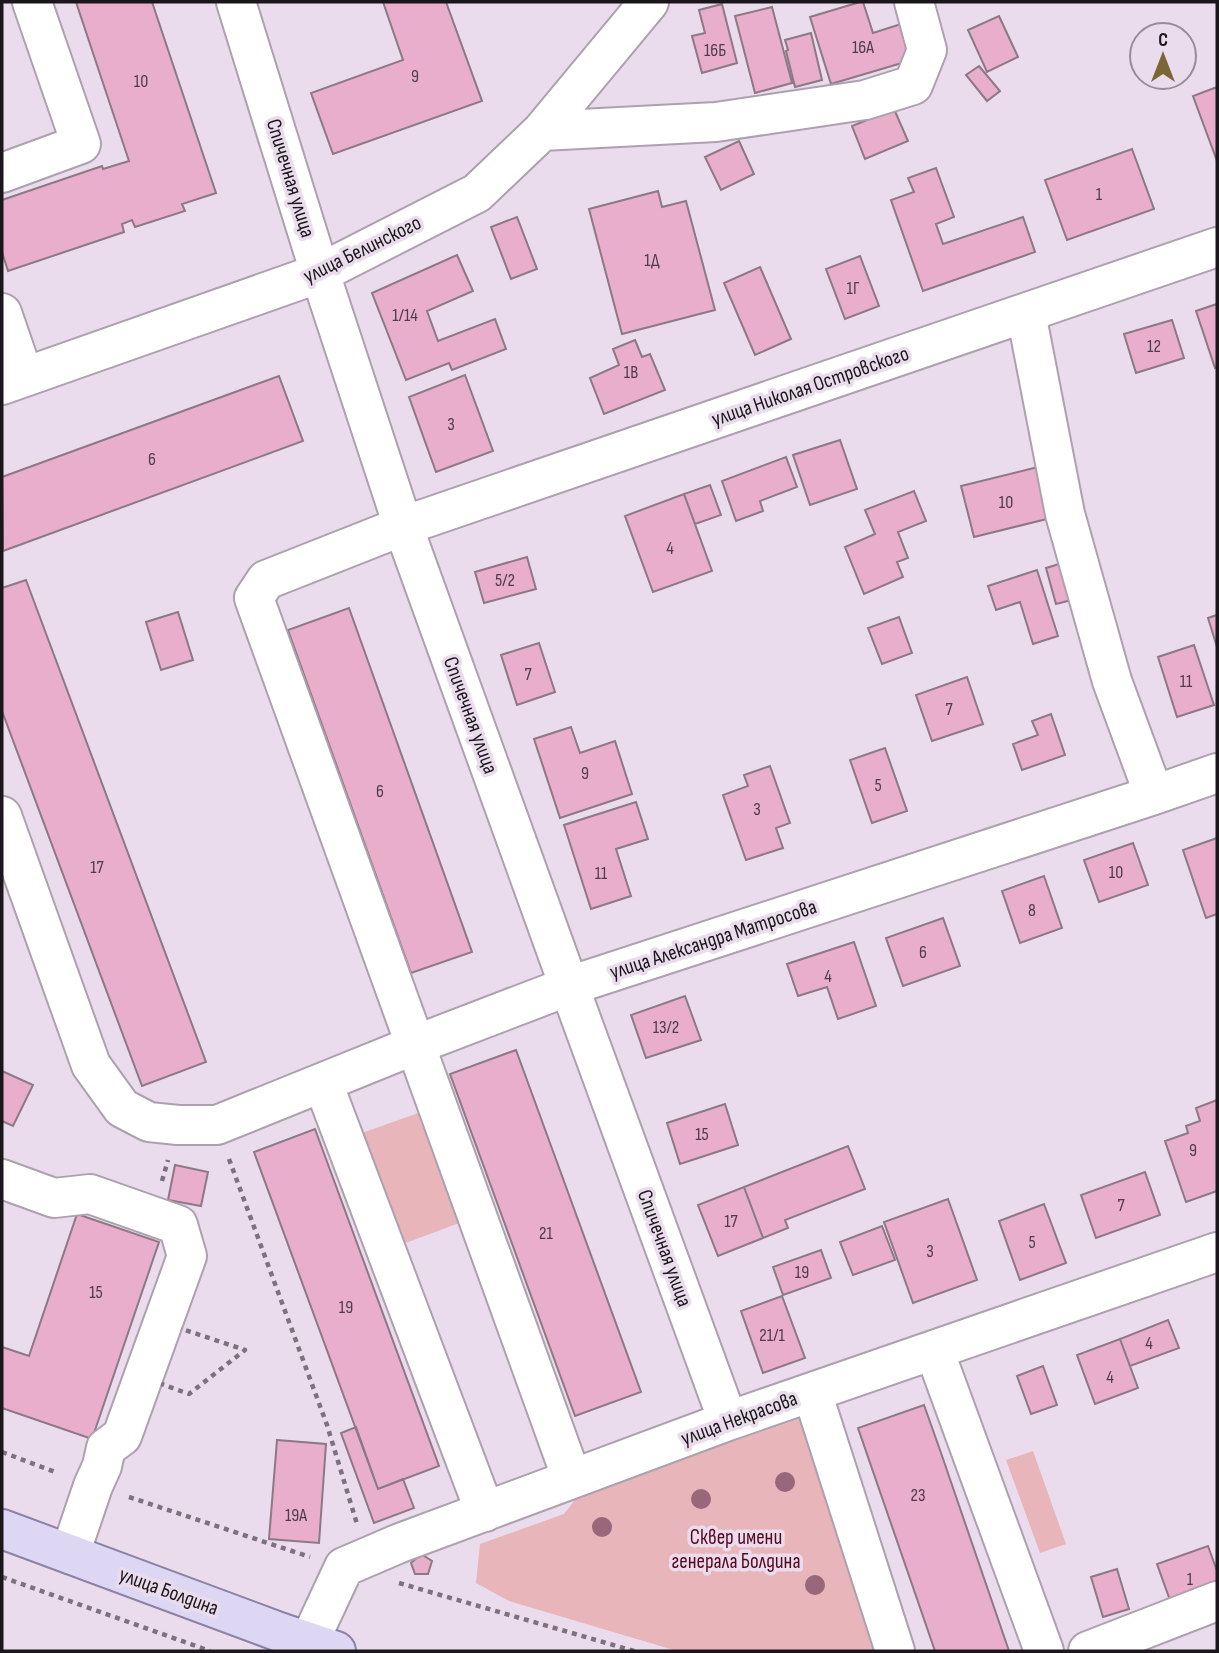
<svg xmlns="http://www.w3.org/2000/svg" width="1219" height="1653" font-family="'Sofia Sans Condensed',sans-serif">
	<rect width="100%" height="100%" fill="#eadcec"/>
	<path fill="#e8b5ba" d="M 421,1112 L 462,1222 L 403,1244 L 362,1133 Z
		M 799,1419 L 880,1651 L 677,1651 L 509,1601 L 476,1583 L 480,1544 L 564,1514 L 581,1492 Z
		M 1033,1451 L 1066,1544 L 1040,1553 L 1006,1460 Z"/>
	<path fill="#e8aecc" stroke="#8c7983" stroke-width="2" d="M 76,2 L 152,2 L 216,193 L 182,204 L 185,211 L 135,227 L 132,220 L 122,224 L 124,232 L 8,271 L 2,252 L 2,200 L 102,166 L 103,169 L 129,161 Z
		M 383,2 L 446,2 L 482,101 L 333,154 L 311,93 L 403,60 Z
		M 860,2 L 863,2 L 873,33 L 901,24 L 912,60 L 831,84 L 810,17 Z
		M 722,4 L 737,63 L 702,73 L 692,36 L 705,33 L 699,10 Z
		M 772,7 L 792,83 L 755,93 L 735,16 Z
		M 999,16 L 1018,57 L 987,72 L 968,30 Z
		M 811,33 L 822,80 L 795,87 L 786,51 L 788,50 L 785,40 Z
		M 979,66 L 1000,91 L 987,101 L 966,75 Z
		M 1217,87 L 1217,161 L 1193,96 Z
		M 894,109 L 908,141 L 865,159 L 852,126 Z
		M 739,141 L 754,174 L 721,190 L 705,157 Z
		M 1132,149 L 1154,209 L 1067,240 L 1045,180 Z
		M 936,168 L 954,217 L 936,224 L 943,244 L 1023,217 L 1035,252 L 923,291 L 891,200 L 914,192 L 908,178 Z
		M 658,191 L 662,207 L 686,201 L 715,310 L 622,334 L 589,209 Z
		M 517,217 L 537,269 L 511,279 L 491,227 Z
		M 457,255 L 473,291 L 427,311 L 438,341 L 495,319 L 506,349 L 452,370 L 449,363 L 406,380 L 372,293 Z
		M 860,256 L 879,306 L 845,319 L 826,269 Z
		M 760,267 L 791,339 L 755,355 L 724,283 Z
		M 1217,304 L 1217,367 L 1215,368 L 1196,311 Z
		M 1172,320 L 1184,358 L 1136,373 L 1124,334 Z
		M 635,340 L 642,357 L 650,354 L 665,390 L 604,414 L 590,378 L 619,365 L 613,349 Z
		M 465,375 L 493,451 L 436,472 L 409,397 Z
		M 279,376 L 303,441 L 3,551 L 2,477 Z
		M 840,440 L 857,489 L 810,505 L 793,455 Z
		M 786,457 L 797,487 L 760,501 L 763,511 L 736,521 L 722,481 Z
		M 1038,467 L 1051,518 L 974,537 L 961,486 Z
		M 710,485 L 721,515 L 695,524 L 684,494 Z
		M 914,491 L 926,521 L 898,532 L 908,558 L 897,562 L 903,577 L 864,594 L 845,547 L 875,534 L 865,510 Z
		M 684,494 L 712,571 L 653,592 L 625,516 Z
		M 527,557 L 536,589 L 484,603 L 475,572 Z
		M 1069,561 L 1079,598 L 1056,604 L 1046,568 Z
		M 1037,570 L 1058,636 L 1033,644 L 1020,602 L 996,610 L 988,586 Z
		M 26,580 L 206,1062 L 142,1086 L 2,711 L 2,588 Z
		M 349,608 L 472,952 L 411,973 L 288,630 Z
		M 178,612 L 193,660 L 161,670 L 146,622 Z
		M 1217,615 L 1217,647 L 1208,618 Z
		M 899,617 L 912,653 L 882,664 L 868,628 Z
		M 539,643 L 555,692 L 517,705 L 501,655 Z
		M 1194,645 L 1214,705 L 1177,717 L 1158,657 Z
		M 967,677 L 983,724 L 932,741 L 916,695 Z
		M 1051,714 L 1065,755 L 1022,770 L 1013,744 L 1038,735 L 1032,721 Z
		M 571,727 L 580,753 L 615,741 L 632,794 L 560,818 L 534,739 Z
		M 885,748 L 907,811 L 872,823 L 850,760 Z
		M 770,766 L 790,823 L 776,828 L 783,848 L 746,860 L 723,795 L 748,786 L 744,775 Z
		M 636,802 L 648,839 L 616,849 L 631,896 L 591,909 L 564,825 Z
		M 1217,838 L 1217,914 L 1206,918 L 1183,850 Z
		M 1133,843 L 1148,885 L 1099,902 L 1084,860 Z
		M 1044,876 L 1062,928 L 1020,943 L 1002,891 Z
		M 943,918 L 960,966 L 903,986 L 886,938 Z
		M 854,942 L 876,1006 L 838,1019 L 827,987 L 798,996 L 787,964 Z
		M 685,996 L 701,1040 L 646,1058 L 631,1015 Z
		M 516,1050 L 641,1392 L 575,1416 L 450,1074 Z
		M 2,1071 L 33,1085 L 13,1126 L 2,1121 Z
		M 1217,1100 L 1217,1191 L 1186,1202 L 1165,1141 L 1188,1133 L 1186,1126 L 1200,1121 L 1196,1108 Z
		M 725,1104 L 738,1145 L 680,1164 L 667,1123 Z
		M 315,1129 L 439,1466 L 378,1489 L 254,1152 Z
		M 848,1146 L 865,1189 L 785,1220 L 788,1228 L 763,1238 L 744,1187 Z
		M 175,1165 L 208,1172 L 201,1206 L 168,1200 Z
		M 1145,1172 L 1160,1215 L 1096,1238 L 1081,1195 Z
		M 744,1187 L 763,1238 L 718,1256 L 698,1205 Z
		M 948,1199 L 977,1280 L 913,1303 L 884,1222 Z
		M 1044,1204 L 1066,1263 L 1020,1280 L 999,1221 Z
		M 77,1214 L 159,1242 L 92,1439 L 2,1408 L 2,1347 L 29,1356 Z
		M 882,1226 L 895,1260 L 853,1275 L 840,1242 Z
		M 821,1250 L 831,1278 L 783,1295 L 773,1267 Z
		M 782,1296 L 805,1358 L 763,1373 L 741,1311 Z
		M 1168,1320 L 1179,1348 L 1130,1366 L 1120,1339 Z
		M 1120,1339 L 1138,1388 L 1095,1404 L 1077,1355 Z
		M 1043,1366 L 1057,1405 L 1031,1414 L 1017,1376 Z
		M 924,1405 L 940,1450 L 1009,1651 L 935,1651 L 858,1428 Z
		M 356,1427 L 378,1489 L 403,1479 L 414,1508 L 374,1523 L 341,1433 Z
		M 277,1440 L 326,1444 L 319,1543 L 269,1539 Z
		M 1208,1546 L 1217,1571 L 1217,1587 L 1171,1603 L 1157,1564 Z
		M 421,1554 L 432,1561 L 428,1574 L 415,1574 L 411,1563 Z
		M 1117,1569 L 1129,1609 L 1103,1617 L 1091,1577 Z"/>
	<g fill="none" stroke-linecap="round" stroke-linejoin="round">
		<defs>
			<path id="minor" d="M 236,2 L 320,273 L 403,526 L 569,986 L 728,1421
				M 542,131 L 716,122 L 865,100 L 913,85 L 927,50 L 914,2
				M 2,173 L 81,144 L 32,2
				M 2,313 L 24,377
				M 1026,313 L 1065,514 L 1112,681 L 1154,795
				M 2,385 L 320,273 L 477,193 L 542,131 L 649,2
				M 2,816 L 91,1065 L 122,1108 L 149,1122 L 178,1125 L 217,1125 L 415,1045 L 569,986 L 1154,795 L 1217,773
				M 323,1083 L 485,1512
				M 2,1179 L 54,1198 L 90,1194 L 178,1225 L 187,1256 L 122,1436 L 106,1448 L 102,1466 L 93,1486 L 70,1554
				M 934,1350 L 1044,1651
				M 812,1392 L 895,1651
				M 572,1479 L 254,598 L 266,580 L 403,526 L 1217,247
				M 309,1642 L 344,1567 L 400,1543 L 728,1421 L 1217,1252
				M 1088,1651 L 1217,1601"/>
			<path id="major" d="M 2,1529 L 282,1633 L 336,1651"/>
		</defs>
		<use href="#minor" stroke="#ada0af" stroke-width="42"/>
		<use href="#major" stroke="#8b82a4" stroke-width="42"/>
		<path stroke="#7b727d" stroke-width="4.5" stroke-dasharray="5 5" stroke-linecap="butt" d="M 229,1159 L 327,1425 L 357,1524
			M 162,1181 L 168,1160
			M 167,1324 L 245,1350 L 189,1394 L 148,1379 Z
			M 2,1452 L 58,1473
			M 129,1497 L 310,1557
			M 2,1577 L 210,1651
			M 399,1583 L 634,1651"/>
		<use href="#minor" stroke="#fff" stroke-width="38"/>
		<use href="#major" stroke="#ddd7f4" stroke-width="38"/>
	</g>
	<g fill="#98677a">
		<circle cx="785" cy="1482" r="10"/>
		<circle cx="701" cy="1499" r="10"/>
		<circle cx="602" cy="1527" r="10"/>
		<circle cx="815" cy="1585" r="10"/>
	</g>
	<g text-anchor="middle" stroke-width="7" stroke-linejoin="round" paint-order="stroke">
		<g font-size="18" fill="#4e3c48">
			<text x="863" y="53">16А</text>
			<text x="715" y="56">16Б</text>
			<text x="415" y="82">9</text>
			<text x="141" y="87">10</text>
			<text x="1099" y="200">1</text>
			<text x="652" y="266">1Д</text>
			<text x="853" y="294">1Г</text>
			<text x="405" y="321">1/14</text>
			<text x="1154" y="352">12</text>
			<text x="631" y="378">1В</text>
			<text x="451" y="430">3</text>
			<text x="152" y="465">6</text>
			<text x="1006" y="508">10</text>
			<text x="670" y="554">4</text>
			<text x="505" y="586">5/2</text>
			<text x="528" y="680">7</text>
			<text x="1186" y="687">11</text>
			<text x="949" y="715">7</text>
			<text x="585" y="779">9</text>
			<text x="878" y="791">5</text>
			<text x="380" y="797">6</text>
			<text x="757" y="815">3</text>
			<text x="97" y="873">17</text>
			<text x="1116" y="878">10</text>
			<text x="601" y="879">11</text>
			<text x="1032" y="916">8</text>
			<text x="923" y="958">6</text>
			<text x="828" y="982">4</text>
			<text x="666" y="1033">13/2</text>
			<text x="702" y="1140">15</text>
			<text x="1193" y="1156">9</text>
			<text x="1121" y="1211">7</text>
			<text x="731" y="1227">17</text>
			<text x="546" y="1239">21</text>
			<text x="1032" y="1248">5</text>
			<text x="930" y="1257">3</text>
			<text x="802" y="1278">19</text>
			<text x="96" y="1298">15</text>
			<text x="346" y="1313">19</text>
			<text x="772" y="1341">21/1</text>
			<text x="1149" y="1349">4</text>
			<text x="1110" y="1383">4</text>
			<text x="918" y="1501">23</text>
			<text x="296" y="1521">19А</text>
			<text x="1190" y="1585">1</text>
		</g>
		<g font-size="21" fill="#1b161c" stroke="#eadcec">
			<text transform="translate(291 178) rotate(73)" y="7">Спичечная улица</text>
			<text transform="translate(362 249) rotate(-26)" y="7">улица Белинского</text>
			<text transform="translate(810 386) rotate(-19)" y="7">улица Николая Островского</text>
			<text transform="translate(471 715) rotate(70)" y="7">Спичечная улица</text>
			<text transform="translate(713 939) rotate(-18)" y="7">улица Александра Матросова</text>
			<text transform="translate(665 1248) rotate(70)" y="7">Спичечная улица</text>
			<text transform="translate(739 1418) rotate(-20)" y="7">улица Некрасова</text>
			<text transform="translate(169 1591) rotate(20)" y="7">улица Болдина</text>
		</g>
		<g font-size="21" fill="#55071d" stroke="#eadcec">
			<text x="736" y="1544">Сквер имени<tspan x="736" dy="24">генерала Болдина</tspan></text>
		</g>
	</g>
	<rect width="1219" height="1653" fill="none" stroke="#1b161c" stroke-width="7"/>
	<g transform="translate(1163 56)"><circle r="33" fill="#eadcec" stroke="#978d99" stroke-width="2"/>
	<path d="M0-5L12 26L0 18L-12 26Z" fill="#7b6736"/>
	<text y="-10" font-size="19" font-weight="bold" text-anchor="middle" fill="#1b161c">С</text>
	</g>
</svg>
